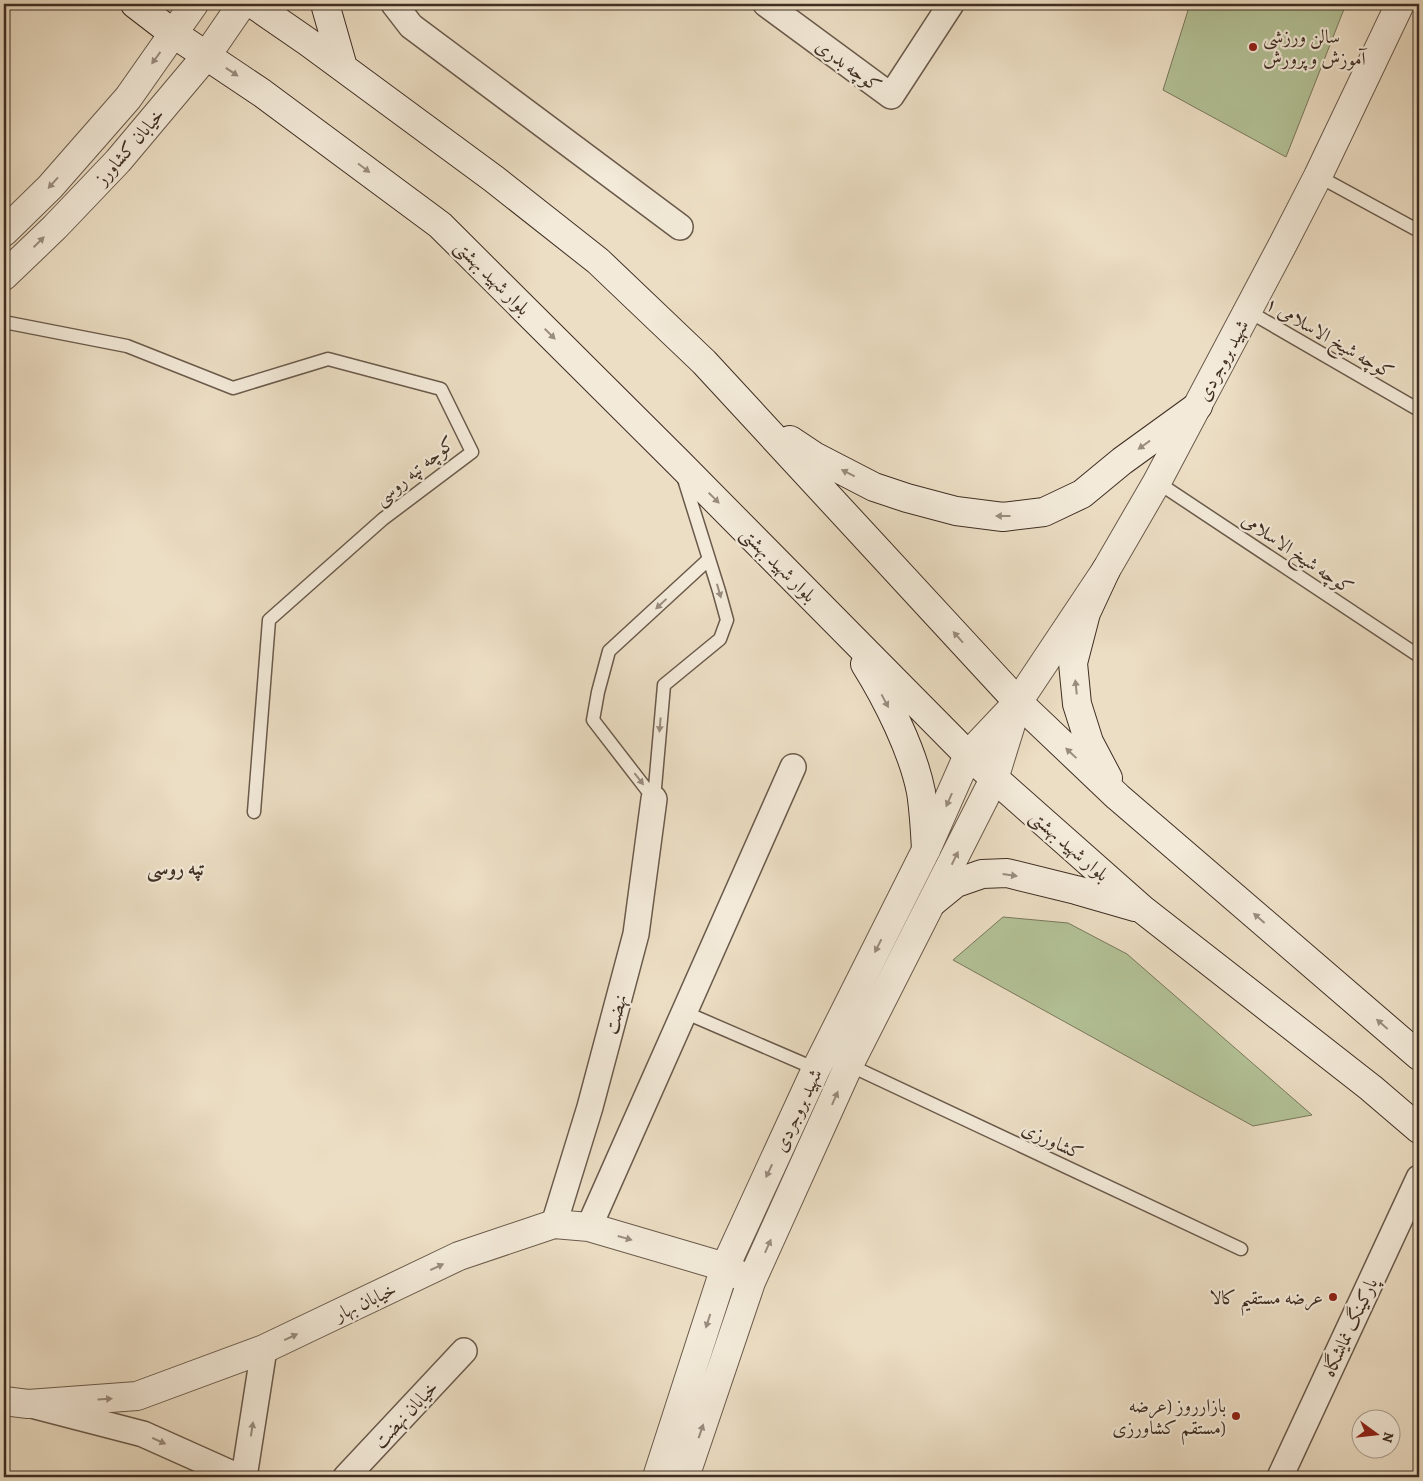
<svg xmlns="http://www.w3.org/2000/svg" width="1423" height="1481" font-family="Alegreya,Amiri,serif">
	<rect width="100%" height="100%" fill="#ecdec4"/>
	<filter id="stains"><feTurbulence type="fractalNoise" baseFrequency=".004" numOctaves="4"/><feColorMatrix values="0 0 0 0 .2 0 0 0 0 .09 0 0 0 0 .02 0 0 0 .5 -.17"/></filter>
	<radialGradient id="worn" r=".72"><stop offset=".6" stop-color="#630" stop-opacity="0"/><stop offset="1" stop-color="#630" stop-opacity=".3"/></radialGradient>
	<path fill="#b3c297" stroke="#79785d" d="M 1190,4 L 1346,4 L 1286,157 L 1163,90 Z
		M 1003,917 L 1068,923 L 1127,954 L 1312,1115 L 1253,1126 L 953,960 Z"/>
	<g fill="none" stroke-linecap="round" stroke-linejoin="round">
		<defs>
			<path id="service" d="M 1318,176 L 1419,231
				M 1248,311 L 1419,410
				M 4,322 L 127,346 L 233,388 L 328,359 L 441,389 L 472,452 L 383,519 L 269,620 L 254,812
				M 1157,482 L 1419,656
				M 654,799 L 664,685 L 720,639 L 727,620 L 719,591 L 683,476
				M 654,799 L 593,720 L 598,692 L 609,651 L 709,559
				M 684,1012 L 816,1069
				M 849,1065 L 1241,1249"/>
			<path id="minor" d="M 394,4 L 411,26 L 680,227
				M 766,4 L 891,96 L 951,4
				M 554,1224 L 590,1107 L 636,934 L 654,799
				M 589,1227 L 793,767
				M 35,1406 L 143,1434 L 239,1477
				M 244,1477 L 264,1349
				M 346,1477 L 464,1351
				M 1280,1477 L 1419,1178"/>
			<path id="tertiary" d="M 4,232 L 50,187 L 128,98 L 194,4
				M 4,276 L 55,227 L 118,161 L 207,55 L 242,4
				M 4,1401 L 28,1404 L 137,1396 L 264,1349 L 459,1256 L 554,1224 L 589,1227 L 725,1267 L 741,1276
				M 657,1477 L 725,1267 L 816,1069 L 926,850 L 968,755 L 1018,702 L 1106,570 L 1157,482 L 1283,244 L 1318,176 L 1400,4
				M 685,1477 L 751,1282 L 849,1065 L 994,779 L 1016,708"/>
			<path id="secondary" d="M 135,4 L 174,34 L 262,93 L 440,225 L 678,462 L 968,755 L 1142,909 L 1371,1088 L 1419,1129
				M 253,4 L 308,42 L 494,179 L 598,261 L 704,362 L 1018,702 L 1118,797 L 1419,1056
				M 325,4 L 343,67
				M 790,440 L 814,456 L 874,487 L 907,498 L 956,511 L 1003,517 L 1044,512 L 1082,494 L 1122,461 L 1198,406
				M 1106,570 L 1086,613 L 1073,663 L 1077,704 L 1089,742 L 1108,778
				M 865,664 C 887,699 913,751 921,792 C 924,811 925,831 926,850
				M 934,901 L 956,883 L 982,874 L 1007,873 L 1076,890 L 1135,907"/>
		</defs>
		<use href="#service" stroke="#6a5a4b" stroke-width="15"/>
		<use href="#minor" stroke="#6a5a4b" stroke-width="28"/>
		<use href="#tertiary" stroke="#6a5a4b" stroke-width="30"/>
		<use href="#secondary" stroke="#3f2e23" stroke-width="30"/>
		<use href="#service" stroke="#f3ead9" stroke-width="12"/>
		<use href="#minor" stroke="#f3ead9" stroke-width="25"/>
		<use href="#tertiary" stroke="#f3ead9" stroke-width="28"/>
		<use href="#secondary" stroke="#f3ead9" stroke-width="28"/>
	</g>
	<defs><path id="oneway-solid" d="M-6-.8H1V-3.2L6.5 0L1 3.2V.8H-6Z" transform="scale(1.25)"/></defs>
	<g fill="#998c7e">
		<use href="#oneway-solid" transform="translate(156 58) rotate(126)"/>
		<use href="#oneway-solid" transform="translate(232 72) rotate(34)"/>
		<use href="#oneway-solid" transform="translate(364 168) rotate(37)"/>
		<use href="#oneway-solid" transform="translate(53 183) rotate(132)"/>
		<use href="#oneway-solid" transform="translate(39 242) rotate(-44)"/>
		<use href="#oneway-solid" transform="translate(550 334) rotate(45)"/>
		<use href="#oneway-solid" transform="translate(1144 445) rotate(144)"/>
		<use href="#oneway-solid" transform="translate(848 473) rotate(-153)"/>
		<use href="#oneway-solid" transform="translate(714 498) rotate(45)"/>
		<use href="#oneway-solid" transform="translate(1003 516) rotate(180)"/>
		<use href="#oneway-solid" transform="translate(719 591) rotate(74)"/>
		<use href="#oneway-solid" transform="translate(661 604) rotate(137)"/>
		<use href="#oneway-solid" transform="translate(958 637) rotate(-132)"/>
		<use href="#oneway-solid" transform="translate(1076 687) rotate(-96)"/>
		<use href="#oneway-solid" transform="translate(885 701) rotate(62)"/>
		<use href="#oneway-solid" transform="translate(660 725) rotate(95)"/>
		<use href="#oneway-solid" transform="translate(1071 753) rotate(-137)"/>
		<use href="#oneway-solid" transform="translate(639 779) rotate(52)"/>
		<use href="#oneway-solid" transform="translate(949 800) rotate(114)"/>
		<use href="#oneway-solid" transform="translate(955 858) rotate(-64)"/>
		<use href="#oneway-solid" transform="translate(1010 875) rotate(8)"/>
		<use href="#oneway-solid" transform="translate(1259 918) rotate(-139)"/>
		<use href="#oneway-solid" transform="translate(878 946) rotate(117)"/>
		<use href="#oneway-solid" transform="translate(1382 1024) rotate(-139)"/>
		<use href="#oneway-solid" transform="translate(835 1098) rotate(-66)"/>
		<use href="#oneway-solid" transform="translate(769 1171) rotate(115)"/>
		<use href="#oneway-solid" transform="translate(625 1238) rotate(16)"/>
		<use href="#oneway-solid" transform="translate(768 1246) rotate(-66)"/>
		<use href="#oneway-solid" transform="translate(437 1267) rotate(-25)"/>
		<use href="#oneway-solid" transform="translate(708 1321) rotate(108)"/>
		<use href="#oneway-solid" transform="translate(291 1337) rotate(-25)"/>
		<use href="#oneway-solid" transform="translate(105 1399) rotate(-4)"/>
		<use href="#oneway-solid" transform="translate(252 1429) rotate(-81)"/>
		<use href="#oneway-solid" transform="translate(701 1431) rotate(-71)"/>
		<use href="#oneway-solid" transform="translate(159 1441) rotate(24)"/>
	</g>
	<g fill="#8f2418" stroke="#f3ead9" stroke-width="2">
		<circle cx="1253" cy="47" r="5"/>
		<circle cx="1333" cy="1297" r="5"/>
		<circle cx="1236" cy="1416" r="5"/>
	</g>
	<g text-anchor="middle" stroke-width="4.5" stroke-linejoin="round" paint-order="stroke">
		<g font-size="19" fill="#3f2e23" stroke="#f3ead9" text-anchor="end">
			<text x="1263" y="43" text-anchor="start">سالن ورزشی<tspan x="1263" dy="22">آموزش و پرورش</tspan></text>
			<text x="1323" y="1304">عرضه مستقیم کالا</text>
			<text x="1226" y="1412">بازارروز (عرضه<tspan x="1226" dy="22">مستقم کشاورزی)</tspan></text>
		</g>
		<g font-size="19" fill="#3f2e23" stroke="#f3ead9">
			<text transform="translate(849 65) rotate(36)" y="7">کوچه بدری</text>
			<text transform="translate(129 146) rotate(-49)" y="7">خیابان کشاورز</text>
			<text transform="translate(493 277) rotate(45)" y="7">بلوار شهید بهشتی</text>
			<text transform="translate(1330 337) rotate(30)" y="7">کوچه شیخ الاسلامی ۱</text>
			<text transform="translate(1222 360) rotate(-62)" y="7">شهید بروجردی</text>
			<text transform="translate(414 470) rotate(-39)" y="7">کوچه تپه روسی</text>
			<text transform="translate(1298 553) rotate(34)" y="7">کوچه شیخ الاسلامی</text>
			<text transform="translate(779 564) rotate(45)" y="7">بلوار شهید بهشتی</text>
			<text transform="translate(1070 845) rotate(41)" y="7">بلوار شهید بهشتی</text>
			<text transform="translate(615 1014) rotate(-75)" y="7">نهضت</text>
			<text transform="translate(797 1110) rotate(-65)" y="7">شهید بروجردی</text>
			<text transform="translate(1053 1140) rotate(25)" y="7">کشاورزی</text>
			<text transform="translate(365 1301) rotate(-25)" y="7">خیابان بهار</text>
			<text transform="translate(1349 1327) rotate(-65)" y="7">پارکینگ نمایشگاه</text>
			<text transform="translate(405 1414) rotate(-47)" y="7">خیابان نهضت</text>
		</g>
		<g font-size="20" font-weight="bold" fill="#3f2e23" stroke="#f3ead9">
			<text x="176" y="875">تپه روسی</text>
		</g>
	</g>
	<rect width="1423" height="1481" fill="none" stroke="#ecdec4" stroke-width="20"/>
	<rect x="5" y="5" width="1413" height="1471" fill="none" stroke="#3f2e23" stroke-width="2.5"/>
	<rect x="10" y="10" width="1403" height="1461" fill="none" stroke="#3f2e23"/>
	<g transform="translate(1376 1434) rotate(105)"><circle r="24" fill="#f3ead9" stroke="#ab9f90"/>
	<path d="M0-4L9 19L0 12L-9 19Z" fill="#8f2418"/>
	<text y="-8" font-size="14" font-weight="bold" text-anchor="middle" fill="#3f2e23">N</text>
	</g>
	<rect width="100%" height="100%" filter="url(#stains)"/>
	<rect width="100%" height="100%" fill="url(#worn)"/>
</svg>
